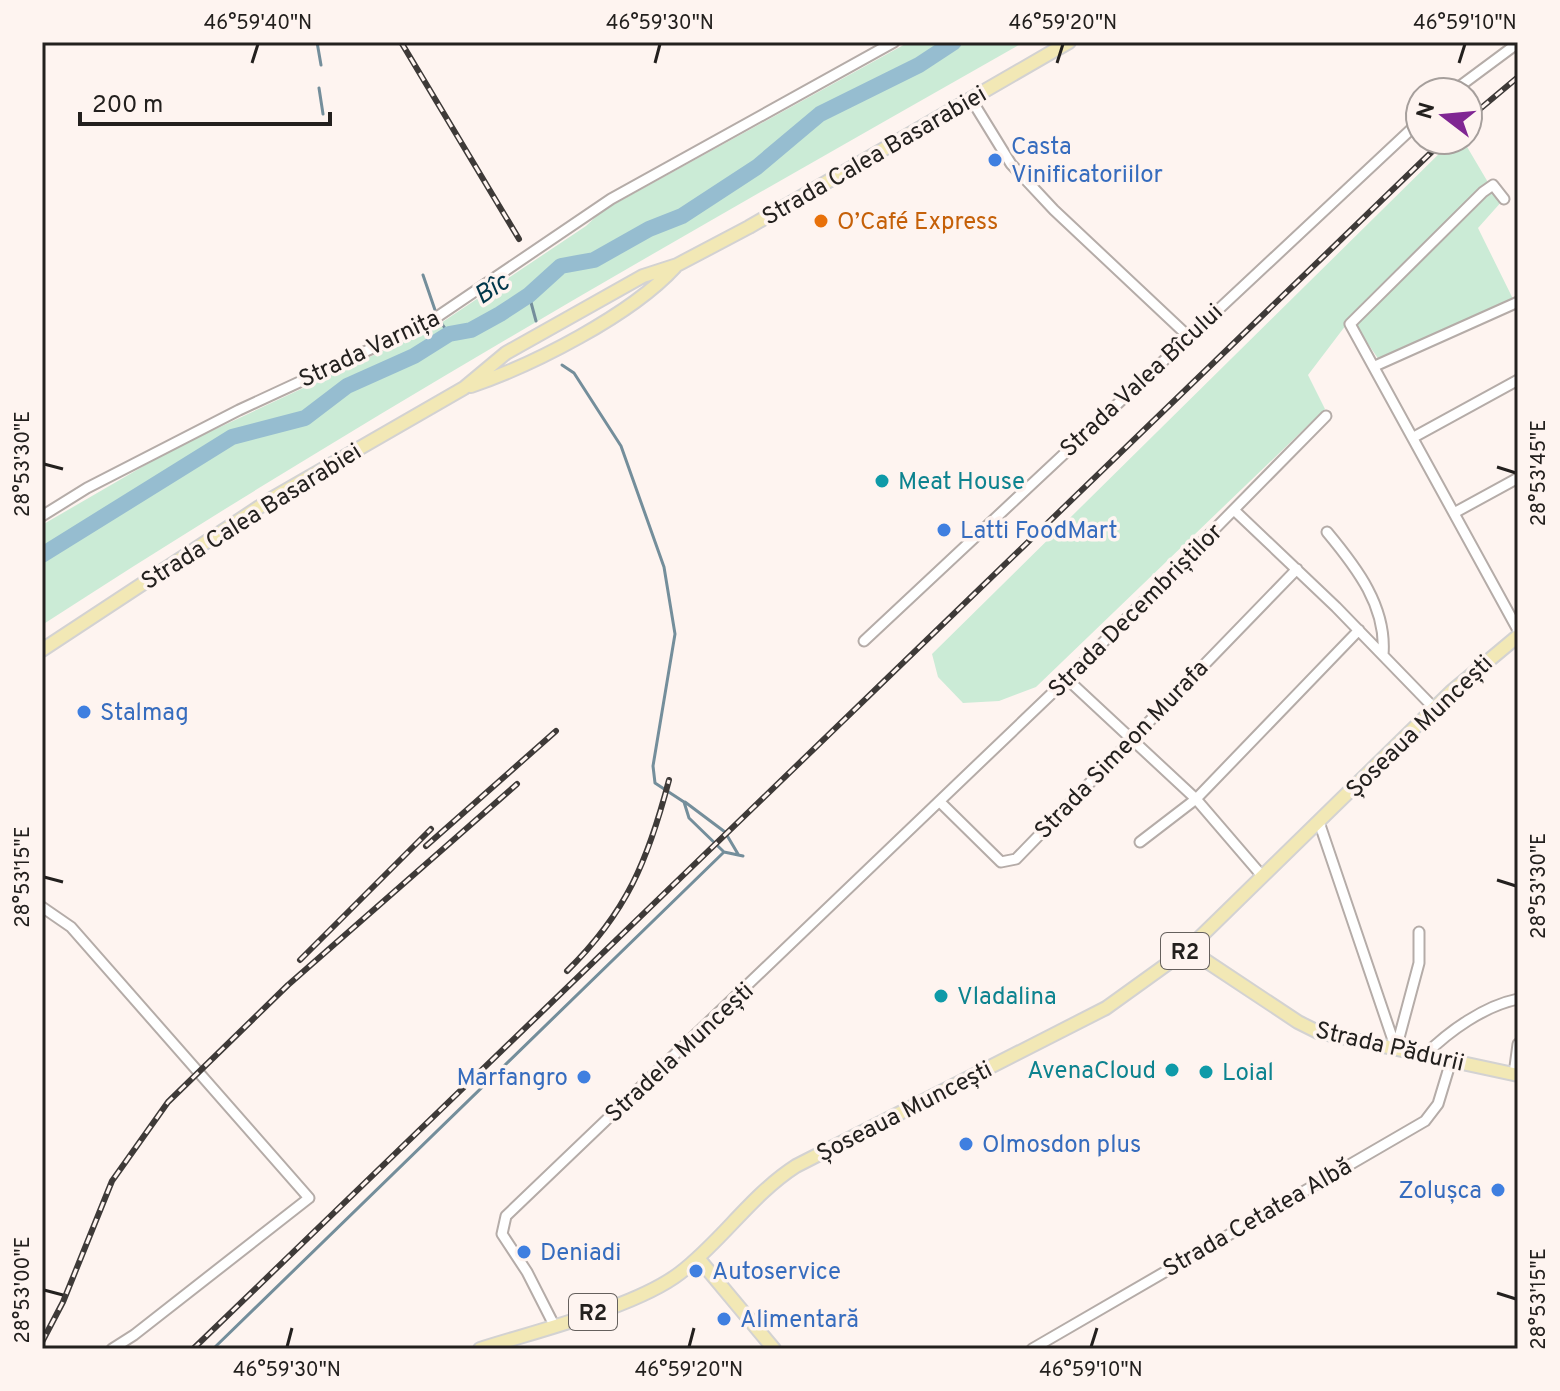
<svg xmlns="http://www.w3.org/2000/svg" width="1560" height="1391" font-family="Overpass,sans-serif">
	<rect width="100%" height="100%" fill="#fef4f0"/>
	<path fill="#cbebd6" d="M 909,42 L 1024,42 C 693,230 361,418 42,625 L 42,525 L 173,449 L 438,325 L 586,226 L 602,211 Z
		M 1453,140 L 1463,140 L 1489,184 L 1346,325 L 1308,375 L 1325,409 L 1036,687 L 999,701 L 963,703 L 938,677 L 932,654 Z
		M 1491,190 L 1503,200 L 1478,228 L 1515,303 L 1379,360 L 1354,323 Z"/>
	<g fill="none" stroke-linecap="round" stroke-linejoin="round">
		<path stroke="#748e9b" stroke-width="3" d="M 317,42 L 321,65
			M 319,88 L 323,114
			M 423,275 L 435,310
			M 529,295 L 536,321
			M 442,324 L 449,334
			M 685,802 L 725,832 L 738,854
			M 724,852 L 743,856
			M 213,1349 L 724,852 L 689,818 L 684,802 L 655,783 L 653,766 L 675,634 L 664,567 L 621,446 L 574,373 L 562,365"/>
		<path stroke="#96bdd0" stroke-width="16" d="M 42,555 L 232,437 L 305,418 L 347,386 L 414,356 L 449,334 L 471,330 L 500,314 L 529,295 L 561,266 L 594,260 L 649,229 L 682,216 L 757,167 L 820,114 L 919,65 L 954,42"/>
		<defs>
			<path id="minor" d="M 1452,92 L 1518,43
				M 971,99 L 1011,164 L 1054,210 L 1188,336
				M 1504,199 L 1493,185 L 1483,192 L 1350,324 L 1518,630
				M 1375,366 L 1518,302
				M 1414,437 L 1518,380
				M 1234,510 L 1336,607 L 1435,709
				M 1454,513 L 1518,478
				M 42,516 L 87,488 L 239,410 L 431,321 L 611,199 L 894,42
				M 1327,532 C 1357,568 1387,607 1383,655
				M 864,641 L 1420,121
				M 1067,679 L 1196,799 L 1263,877
				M 941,803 L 1001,862 L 1016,859 L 1297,569
				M 1319,822 L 1396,1049
				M 1140,842 L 1196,799 L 1359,630
				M 42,907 L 71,927 L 309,1198 L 134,1335 L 112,1349
				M 1396,1049 L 1419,963 L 1419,932
				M 1425,1055 C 1449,1031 1484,1006 1518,999
				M 1514,1074 L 1518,1044
				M 554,1325 L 527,1272 L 502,1234 L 506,1216 L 1067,679 L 1326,416
				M 1032,1349 L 1425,1121 L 1438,1104 L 1451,1061"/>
			<path id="major" d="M 471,386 C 533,365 631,315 675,267
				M 42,650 L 273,498 L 464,388 L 506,353 L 643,276 L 677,265 L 749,227 L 1069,42
				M 1188,949 L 1298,1022 L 1318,1032 L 1518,1075
				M 698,1258 L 774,1349
				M 480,1349 C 536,1331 636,1307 680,1273 C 722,1241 751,1195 796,1166 L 1106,1008 L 1188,949 L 1451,692 L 1518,636"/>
		</defs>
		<use href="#minor" stroke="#b5aca8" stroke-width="13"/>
		<use href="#major" stroke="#d3d2d2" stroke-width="16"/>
		<use href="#minor" stroke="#fff" stroke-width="9"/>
		<use href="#major" stroke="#f2e8b5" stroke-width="12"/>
		<defs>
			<path id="rail" d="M 401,42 L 519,239
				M 1468,119 L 1518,77
				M 426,846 L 556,731
				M 300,960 L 431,829
				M 567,971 C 627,912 648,860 669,780
				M 42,1342 L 63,1302 L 112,1181 L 168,1102 L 288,985 L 517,784
				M 193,1349 L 1444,140"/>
		</defs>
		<use href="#rail" stroke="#3e3a38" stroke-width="6"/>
		<use href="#rail" stroke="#fef4f0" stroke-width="3" stroke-dasharray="9" stroke-linecap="butt"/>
	</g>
	<path fill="none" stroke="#23201e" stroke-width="3" d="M 252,63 L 258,44M 655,63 L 660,44M 1057,63 L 1063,44M 1459,63 L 1465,44M 44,464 L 63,469M 1497,467 L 1516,473M 44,877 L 63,882M 1497,880 L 1516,886M 44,1290 L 63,1295M 1497,1293 L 1516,1299M 287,1347 L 292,1328M 689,1347 L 694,1328M 1091,1347 L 1097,1328"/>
	<g fill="#3f7fe0" stroke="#fef4f0" stroke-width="3">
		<circle cx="995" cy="160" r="8"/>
		<circle cx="944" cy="530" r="8"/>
		<circle cx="84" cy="712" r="8"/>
		<circle cx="584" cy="1077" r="8"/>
		<circle cx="966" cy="1144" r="8"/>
		<circle cx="1498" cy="1190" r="8"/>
		<circle cx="524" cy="1252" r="8"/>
		<circle cx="696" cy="1271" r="8"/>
		<circle cx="724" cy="1319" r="8"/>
	</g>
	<circle fill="#e8710a" stroke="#fef4f0" stroke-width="3" cx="821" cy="221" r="8"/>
	<g fill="#0f9aa8" stroke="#fef4f0" stroke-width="3">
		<circle cx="882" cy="481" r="8"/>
		<circle cx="941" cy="996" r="8"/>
		<circle cx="1172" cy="1070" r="8"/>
		<circle cx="1206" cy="1072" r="8"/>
	</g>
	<g text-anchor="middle" stroke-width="7" stroke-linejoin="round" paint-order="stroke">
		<g fill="#fef4f0" stroke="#65605d" stroke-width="2">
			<rect x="1161" y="933" width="48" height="36" rx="6"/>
			<rect x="569" y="1294" width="48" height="36" rx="6"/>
		</g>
		<g font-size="22" font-weight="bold" fill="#23201e">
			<text x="1185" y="959">R2</text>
			<text x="593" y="1320">R2</text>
		</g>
		<g font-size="24" fill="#366cbe" stroke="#fef4f0" text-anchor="start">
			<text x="1011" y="154">Casta<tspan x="1011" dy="28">Vinificatoriilor</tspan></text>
			<text x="960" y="538">Latti FoodMart</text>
			<text x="100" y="720">Stalmag</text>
			<text x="568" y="1085" text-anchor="end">Marfangro</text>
			<text x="982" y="1152">Olmosdon plus</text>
			<text x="1482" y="1198" text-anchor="end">Zolușca</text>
			<text x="540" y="1260">Deniadi</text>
			<text x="712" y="1279">Autoservice</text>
			<text x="740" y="1327">Alimentară</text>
		</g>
		<g font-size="24" fill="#23201e" stroke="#fef4f0">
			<text transform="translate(874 155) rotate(-30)" y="8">Strada Calea Basarabiei</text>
			<text transform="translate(369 348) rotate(-25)" y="8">Strada Varnița</text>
			<text transform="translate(1141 380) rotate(-43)" y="8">Strada Valea Bîcului</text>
			<text transform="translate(251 516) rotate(-32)" y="8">Strada Calea Basarabiei</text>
			<text transform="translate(1135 610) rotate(-45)" y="8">Strada Decembriștilor</text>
			<text transform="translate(1419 726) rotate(-44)" y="8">Șoseaua Muncești</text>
			<text transform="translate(1121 749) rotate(-46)" y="8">Strada Simeon Murafa</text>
			<text transform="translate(1390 1046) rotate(13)" y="8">Strada Pădurii</text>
			<text transform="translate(679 1052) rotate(-43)" y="8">Stradela Muncești</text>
			<text transform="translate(904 1111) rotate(-27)" y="8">Șoseaua Muncești</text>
			<text transform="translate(1257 1217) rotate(-30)" y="8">Strada Cetatea Albă</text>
		</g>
		<g font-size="24" fill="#c56008" stroke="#fef4f0" text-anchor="start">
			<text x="837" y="229">O’Café Express</text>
		</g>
		<g font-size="24" fill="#0d838f" stroke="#fef4f0" text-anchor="start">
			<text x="898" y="489">Meat House</text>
			<text x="957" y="1004">Vladalina</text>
			<text x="1156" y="1078" text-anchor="end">AvenaCloud</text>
			<text x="1222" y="1080">Loial</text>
		</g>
		<g font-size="26" font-style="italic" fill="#00374b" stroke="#fef4f0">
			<text transform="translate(491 288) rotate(-33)" y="9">Bîc</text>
		</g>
	</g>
	<rect width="1560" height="1391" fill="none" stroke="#fef4f0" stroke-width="88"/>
	<g transform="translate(1444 116) rotate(286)"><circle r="38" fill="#fef4f0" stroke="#a69f9c" stroke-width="2"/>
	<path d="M0-6L14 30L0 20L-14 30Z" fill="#802693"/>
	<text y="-12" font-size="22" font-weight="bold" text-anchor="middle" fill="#23201e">N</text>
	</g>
	<path d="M80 112v12h250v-12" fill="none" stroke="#23201e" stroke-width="4"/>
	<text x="92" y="112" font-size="24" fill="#23201e" stroke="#fef4f0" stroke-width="6" paint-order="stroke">200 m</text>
	<rect x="44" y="44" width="1472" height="1303" fill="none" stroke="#23201e" stroke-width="3"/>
	<g font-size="20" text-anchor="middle" fill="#23201e">
		<text x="258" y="29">46°59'40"N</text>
		<text x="660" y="29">46°59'30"N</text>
		<text x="1063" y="29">46°59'20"N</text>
		<text x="1465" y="29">46°59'10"N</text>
		<text transform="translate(22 464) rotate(-90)" y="7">28°53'30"E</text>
		<text transform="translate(1538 473) rotate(-90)" y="7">28°53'45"E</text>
		<text transform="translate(22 877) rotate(-90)" y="7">28°53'15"E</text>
		<text transform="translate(1538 886) rotate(-90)" y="7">28°53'30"E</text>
		<text transform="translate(22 1290) rotate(-90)" y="7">28°53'00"E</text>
		<text transform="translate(1538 1299) rotate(-90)" y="7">28°53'15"E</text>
		<text x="287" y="1376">46°59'30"N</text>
		<text x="689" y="1376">46°59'20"N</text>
		<text x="1091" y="1376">46°59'10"N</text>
	</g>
</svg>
